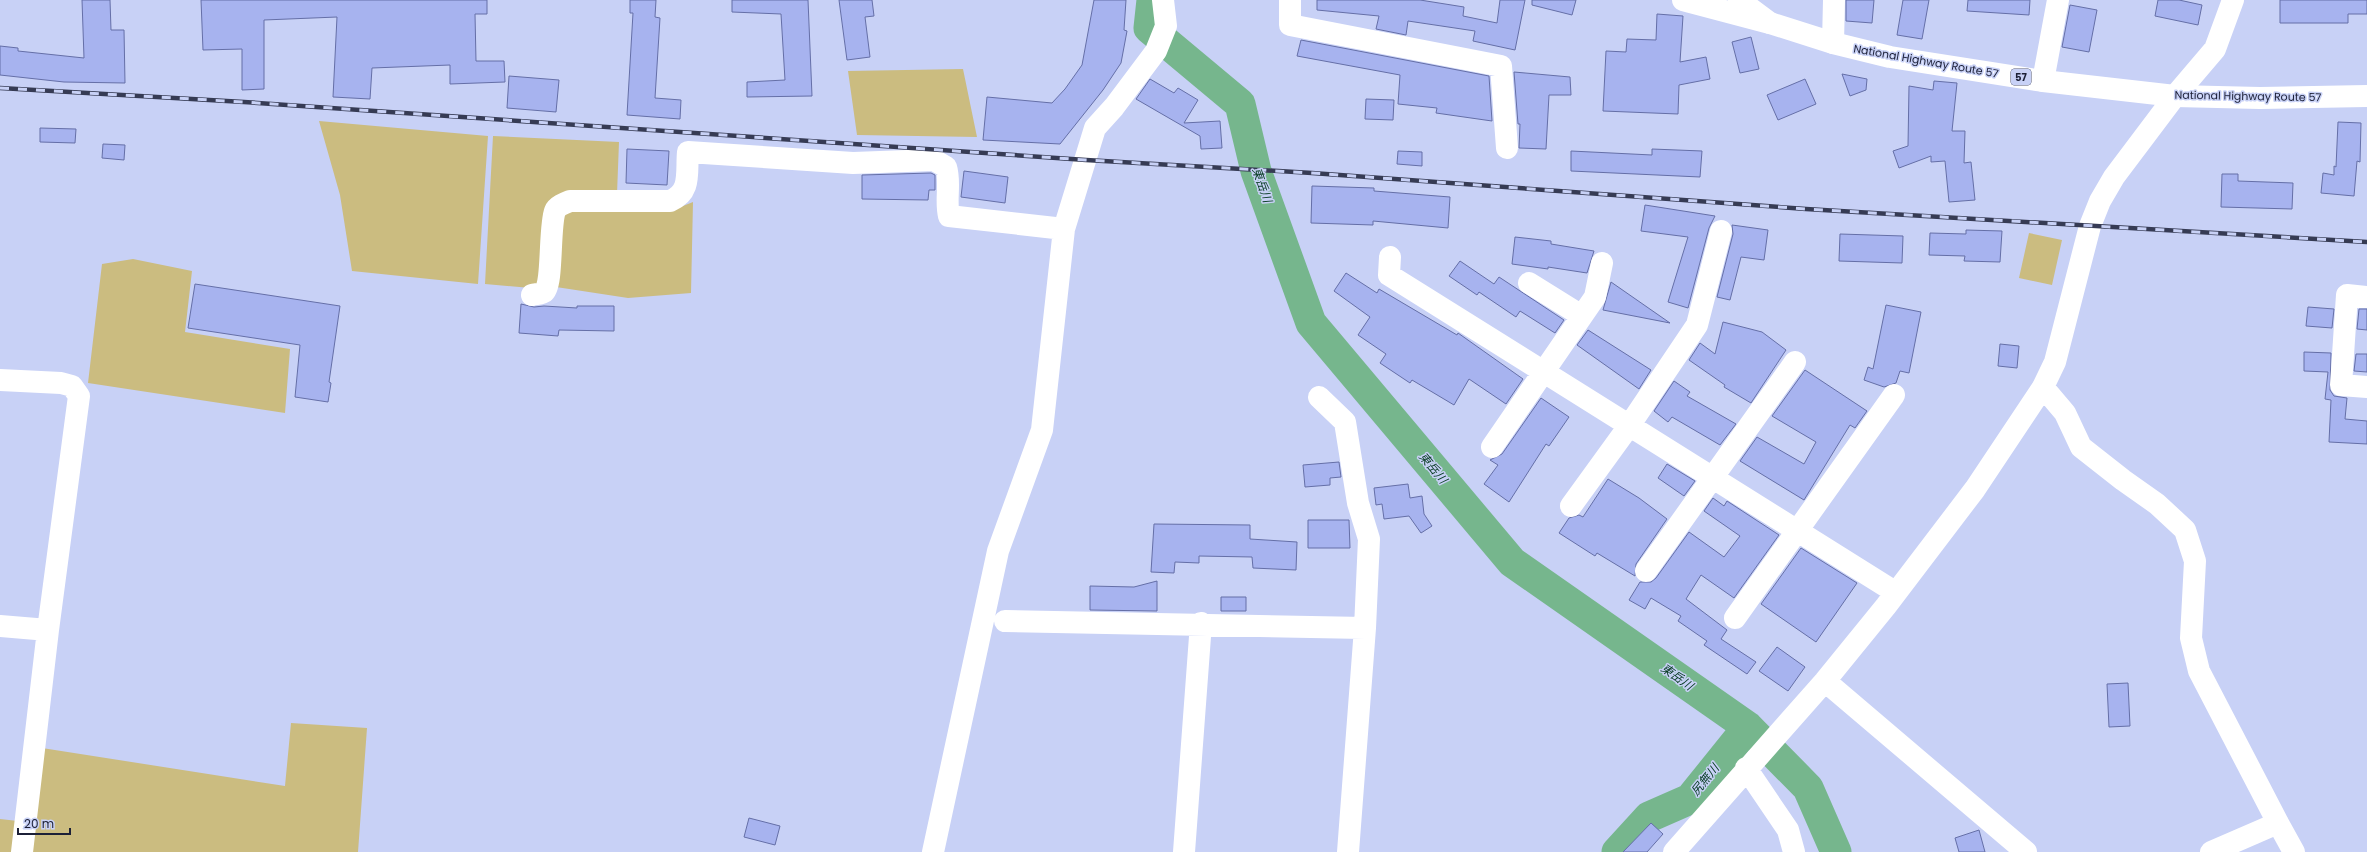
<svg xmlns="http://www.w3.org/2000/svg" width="2367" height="852" font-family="Poppins,'Noto Sans JP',sans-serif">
	<rect width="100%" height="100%" fill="#c8d1f6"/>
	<path fill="#cbbc80" d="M 963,69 L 977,137 L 857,135 L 848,71 Z
		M 319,121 L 488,136 L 478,284 L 352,271 L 340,195 Z
		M 493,136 L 619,142 L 617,194 L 567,194 L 543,281 L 531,288 L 485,284 Z
		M 693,202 L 691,293 L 628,298 L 556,287 L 563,214 L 571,209 L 678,208 Z
		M 2029,233 L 2062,240 L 2052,285 L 2019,278 Z
		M 133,259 L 192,271 L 185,332 L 290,349 L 285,413 L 88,383 L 102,264 Z
		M 291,723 L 367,728 L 358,852 L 30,852 L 42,748 L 285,786 Z
		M 0,819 L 18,821 L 15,852 L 0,852 Z"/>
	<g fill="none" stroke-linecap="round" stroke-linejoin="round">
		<path stroke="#76b68d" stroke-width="31" d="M 1152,0 L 1149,28 L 1240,104 L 1256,171 L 1311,323 L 1512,562 L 1748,727 L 1808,788 L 1836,852
			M 1617,852 L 1649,817 L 1690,799 L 1748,727"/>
	</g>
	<path fill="#a7b3ef" stroke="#656fa7" d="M 82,0 L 110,0 L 111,30 L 124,30 L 125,83 L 64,82 L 0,75 L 0,46 L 18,48 L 18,51 L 84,58 Z
		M 201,0 L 487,0 L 487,14 L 475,14 L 476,61 L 504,61 L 505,82 L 450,84 L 450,65 L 372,68 L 370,99 L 333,97 L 337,17 L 264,20 L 264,89 L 242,90 L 242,49 L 203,50 Z
		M 630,0 L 656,0 L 655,17 L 660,18 L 655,98 L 681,100 L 680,119 L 627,115 L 633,13 L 630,13 Z
		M 732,0 L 808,0 L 812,96 L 747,97 L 747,82 L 785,80 L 781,14 L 732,12 Z
		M 839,0 L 872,0 L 874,16 L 865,17 L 870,57 L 847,60 Z
		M 1094,0 L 1126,0 L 1124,30 L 1127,31 L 1121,63 L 1103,90 L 1060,144 L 983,140 L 987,97 L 1052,103 L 1065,89 L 1082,65 Z
		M 1317,0 L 1420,0 L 1464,7 L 1463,16 L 1497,23 L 1500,0 L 1525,0 L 1515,50 L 1473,41 L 1475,31 L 1408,21 L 1406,35 L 1376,29 L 1379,16 L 1317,10 Z
		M 1532,0 L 1576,0 L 1572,15 L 1532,5 Z
		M 1846,0 L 1874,0 L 1872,23 L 1846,21 Z
		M 1903,0 L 1929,0 L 1922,39 L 1897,35 Z
		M 1968,0 L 2030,0 L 2029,15 L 1967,11 Z
		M 2158,0 L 2179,0 L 2202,5 L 2198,25 L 2155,16 Z
		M 2280,0 L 2367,0 L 2367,14 L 2348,14 L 2348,23 L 2280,23 Z
		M 2070,5 L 2097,10 L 2089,52 L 2062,47 Z
		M 1657,14 L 1683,16 L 1680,62 L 1706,57 L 1710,79 L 1679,85 L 1678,114 L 1603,111 L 1606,51 L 1626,52 L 1627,39 L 1656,40 Z
		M 1751,37 L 1759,69 L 1740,73 L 1732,42 Z
		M 1301,40 L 1489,76 L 1492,121 L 1436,113 L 1437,108 L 1398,104 L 1400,75 L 1297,56 Z
		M 1514,72 L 1570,77 L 1571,95 L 1549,95 L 1546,149 L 1519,148 L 1520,124 L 1518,124 Z
		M 1842,74 L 1867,79 L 1866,90 L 1850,96 Z
		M 509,76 L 559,80 L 556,112 L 507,108 Z
		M 1150,79 L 1174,93 L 1178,88 L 1198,100 L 1184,123 L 1220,121 L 1222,148 L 1201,149 L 1200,136 L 1136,99 Z
		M 1805,79 L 1816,104 L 1778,120 L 1767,95 Z
		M 1934,81 L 1957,83 L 1952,131 L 1965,131 L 1964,163 L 1971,162 L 1975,200 L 1949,202 L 1945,161 L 1931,162 L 1931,156 L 1899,168 L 1893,151 L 1908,146 L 1909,86 L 1933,90 Z
		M 1366,99 L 1394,100 L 1393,120 L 1365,119 Z
		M 2338,122 L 2361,123 L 2360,162 L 2357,161 L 2354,196 L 2321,193 L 2323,173 L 2334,175 L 2334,166 L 2336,167 Z
		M 40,128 L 76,129 L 75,143 L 40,142 Z
		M 103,144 L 125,145 L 124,160 L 102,158 Z
		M 627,149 L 669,151 L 667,185 L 626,183 Z
		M 1652,149 L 1702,151 L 1700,177 L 1571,171 L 1571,151 L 1652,155 Z
		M 1398,151 L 1422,152 L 1422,166 L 1397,164 Z
		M 964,171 L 1008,177 L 1005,203 L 961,197 Z
		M 931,173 L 935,175 L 935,190 L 929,190 L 928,200 L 862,199 L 862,175 Z
		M 2222,174 L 2238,174 L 2238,181 L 2293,183 L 2292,209 L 2221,207 Z
		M 1312,186 L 1374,188 L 1374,191 L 1450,197 L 1448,228 L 1373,221 L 1373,225 L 1311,223 Z
		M 1645,205 L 1715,216 L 1709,228 L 1688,308 L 1668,302 L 1688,237 L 1641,231 Z
		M 1732,225 L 1768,230 L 1764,260 L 1741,257 L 1730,300 L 1717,297 L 1733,234 Z
		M 1966,230 L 2002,231 L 2000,262 L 1964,261 L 1965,256 L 1929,255 L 1930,233 L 1966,234 Z
		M 1840,234 L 1903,236 L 1902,263 L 1839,261 Z
		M 1515,237 L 1551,241 L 1551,244 L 1594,251 L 1587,273 L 1548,267 L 1548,269 L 1512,264 Z
		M 1460,261 L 1494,284 L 1499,277 L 1564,320 L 1555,333 L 1520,311 L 1516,317 L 1479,292 L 1477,295 L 1449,276 Z
		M 1346,273 L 1377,293 L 1379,289 L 1457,335 L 1458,333 L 1523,379 L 1506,404 L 1469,379 L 1454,405 L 1412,380 L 1410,383 L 1380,363 L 1386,354 L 1358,335 L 1370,317 L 1334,291 Z
		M 1611,282 L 1670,323 L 1603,310 Z
		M 195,284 L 340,306 L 329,382 L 331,383 L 328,402 L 295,397 L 300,345 L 188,328 Z
		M 521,304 L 534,307 L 544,306 L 577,308 L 577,306 L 614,306 L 614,331 L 559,330 L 558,336 L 519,333 Z
		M 1886,305 L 1921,312 L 1909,373 L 1900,371 L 1896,383 L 1884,387 L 1864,380 L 1868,367 L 1873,369 Z
		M 2308,307 L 2334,309 L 2332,328 L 2306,326 Z
		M 2359,309 L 2367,309 L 2367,330 L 2357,329 Z
		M 1723,322 L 1762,332 L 1786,350 L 1751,403 L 1724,387 L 1725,385 L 1689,360 L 1700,343 L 1715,354 Z
		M 1588,330 L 1651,370 L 1639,389 L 1577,345 Z
		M 2000,344 L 2019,346 L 2017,368 L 1998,366 Z
		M 2304,352 L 2331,353 L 2330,390 L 2334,396 L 2347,398 L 2345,419 L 2367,421 L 2367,444 L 2329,442 L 2331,400 L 2325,399 L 2328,372 L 2304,371 Z
		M 2356,354 L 2367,354 L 2367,372 L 2354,371 Z
		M 1805,370 L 1867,411 L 1855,428 L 1850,425 L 1804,500 L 1740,461 L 1757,437 L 1804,464 L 1816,442 L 1772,416 Z
		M 1674,381 L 1690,392 L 1687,396 L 1736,424 L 1720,445 L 1672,417 L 1668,422 L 1654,411 Z
		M 1541,398 L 1569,417 L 1549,446 L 1546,444 L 1509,502 L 1484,484 L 1498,465 L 1490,460 L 1502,454 Z
		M 1339,462 L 1341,477 L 1330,478 L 1330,485 L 1305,487 L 1303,465 Z
		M 1667,464 L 1695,481 L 1684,496 L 1658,478 Z
		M 1608,479 L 1639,498 L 1667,519 L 1636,564 L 1635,576 L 1597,553 L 1595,556 L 1559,533 L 1569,518 L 1579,515 L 1583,517 Z
		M 1408,484 L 1410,498 L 1422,496 L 1424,514 L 1432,526 L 1421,533 L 1409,516 L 1384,519 L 1382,504 L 1376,505 L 1374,488 Z
		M 1713,498 L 1724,506 L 1727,501 L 1779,535 L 1734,598 L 1701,575 L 1686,599 L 1727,630 L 1721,639 L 1756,662 L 1747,674 L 1704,645 L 1707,641 L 1678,621 L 1681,616 L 1651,598 L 1645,609 L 1629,600 L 1640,582 L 1651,582 L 1656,578 L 1689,532 L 1724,557 L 1740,536 L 1704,511 Z
		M 1308,520 L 1349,520 L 1350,548 L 1308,548 Z
		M 1154,524 L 1250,525 L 1250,539 L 1297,542 L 1296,570 L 1253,568 L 1252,557 L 1199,556 L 1199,563 L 1175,562 L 1174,573 L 1151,572 Z
		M 1801,548 L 1857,583 L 1816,642 L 1761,604 Z
		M 1157,581 L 1157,611 L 1090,610 L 1090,586 L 1134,587 Z
		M 1221,597 L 1246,597 L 1246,611 L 1221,611 Z
		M 1777,647 L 1805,667 L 1788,691 L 1759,671 Z
		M 2128,683 L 2130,726 L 2109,727 L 2107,684 Z
		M 749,818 L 780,826 L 775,845 L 744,837 Z
		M 1651,823 L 1663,834 L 1647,852 L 1623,852 Z
		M 1979,830 L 1985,852 L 1959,852 L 1955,838 Z"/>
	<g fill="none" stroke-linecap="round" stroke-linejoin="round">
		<path stroke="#fff" stroke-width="22" d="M 1290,0 L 1290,25 L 1501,66 L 1507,148
			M 1739,0 L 1770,23
			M 1833,43 L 1834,0
			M 2043,81 L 2058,0
			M 1390,257 L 1389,275 L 1895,592
			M 1529,283 L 1582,316
			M 532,295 C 536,294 542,294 544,292 C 553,286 549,226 555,211 C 557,206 565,203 570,201 L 670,201 C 692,192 686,172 688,152 L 853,163 L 934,160 L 946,167 C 951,183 945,200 949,216 L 1064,229
			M 2367,297 L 2347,295 L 2341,385 L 2367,387
			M 0,380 L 61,383 L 72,386 L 79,396 L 48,630 L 0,626
			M 2043,387 L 2065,413 L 2081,447 L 2123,480 L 2157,504 L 2185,530 L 2195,561 L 2191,638 L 2199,671 L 2278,823 L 2294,852
			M 1492,447 L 1595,297 L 1602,263
			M 1571,506 L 1629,426 L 1697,325 L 1721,231
			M 1646,571 L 1795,362
			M 1735,618 L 1894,395
			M 1005,621 L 1365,628 L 1369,539 L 1358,503 L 1345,422 L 1319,397
			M 1825,681 L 2026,852
			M 1746,768 L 1788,830 L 1794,852
			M 22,852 L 48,630
			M 933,852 L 998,551 L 1042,430 L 1064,229 L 1095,128 L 1114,107 L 1156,51 L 1166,26 L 1163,0
			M 1184,852 L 1201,623
			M 1348,852 L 1365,628
			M 1674,852 L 1825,681 L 1886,606 L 1975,489 L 2043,387 L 2055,362 L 2090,226 L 2100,201 L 2114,177 L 2175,96 L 2215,49 L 2233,0
			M 2211,852 L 2278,823"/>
		<path stroke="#fff" stroke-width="22" d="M 1683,0 L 1770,23 L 1833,43 L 1890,57 L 2043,81 L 2175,96 L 2260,98 L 2367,96"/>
		<defs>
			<path id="rail" d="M 0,88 L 244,102 L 1086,160 L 1312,173 L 1806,209 L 2367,242"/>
		</defs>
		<use href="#rail" stroke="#363b54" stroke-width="4.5"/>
		<use href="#rail" stroke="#c8d1f6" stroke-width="3" stroke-dasharray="9" stroke-linecap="butt"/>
	</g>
	<g text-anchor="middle" stroke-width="3" stroke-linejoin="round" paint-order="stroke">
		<rect fill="#c8d1f6" stroke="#505570" stroke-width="1" x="2011" y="69" width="20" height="16" rx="3"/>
		<g font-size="10" font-weight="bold" fill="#1c2037">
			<text x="2021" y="81">57</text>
		</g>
		<g font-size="11" fill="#1c2037" stroke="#c8d1f6">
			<text transform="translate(1926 61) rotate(10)" y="4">National Highway Route 57</text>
			<text transform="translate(2248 96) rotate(1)" y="4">National Highway Route 57</text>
		</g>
		<g font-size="12" font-style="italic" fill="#063b21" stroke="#c8d1f6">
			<text transform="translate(1262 185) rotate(71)" y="4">東岳川</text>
			<text transform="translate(1433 468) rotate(50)" y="4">東岳川</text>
			<text transform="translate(1677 677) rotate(35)" y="4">東岳川</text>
			<text transform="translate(1705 780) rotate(-51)" y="4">尻無川</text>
		</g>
	</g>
	<path d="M18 828v6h52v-6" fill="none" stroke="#1c2037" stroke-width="2"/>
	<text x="24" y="828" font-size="12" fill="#1c2037" stroke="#c8d1f6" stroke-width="3" paint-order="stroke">20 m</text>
</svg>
